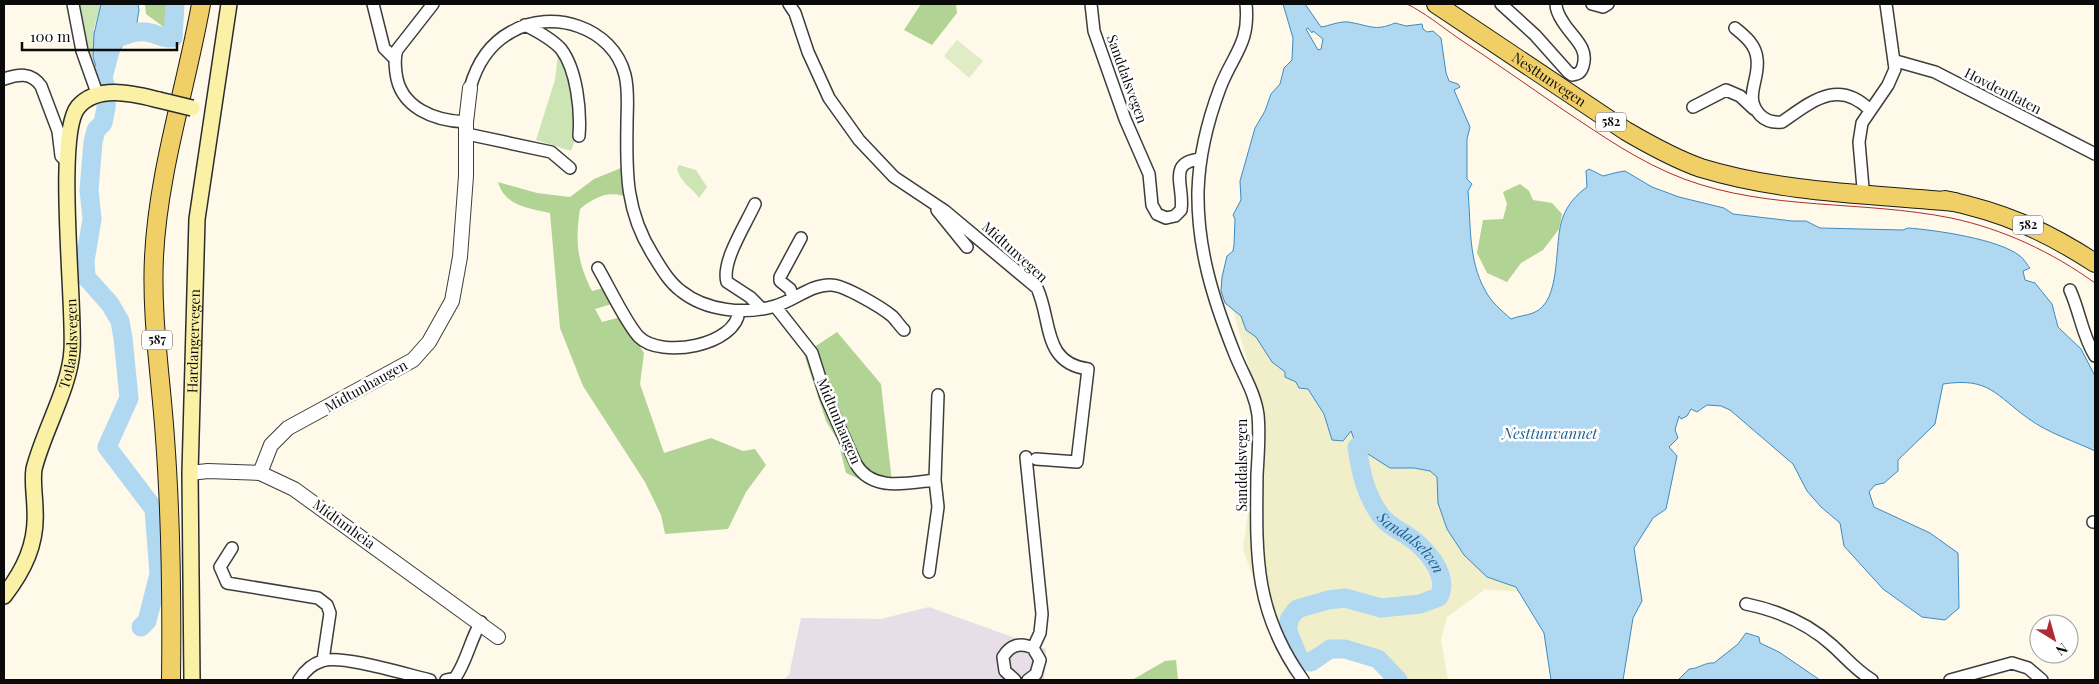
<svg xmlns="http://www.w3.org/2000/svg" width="2099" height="684" font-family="'Playfair Display',serif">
	<rect width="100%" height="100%" fill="#fef9e8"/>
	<path fill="#e7dee8" d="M 929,607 L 1046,649 L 1044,680 L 783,680 L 789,675 L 801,618 L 881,619 Z"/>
	<path fill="#f1eeca" d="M 1233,310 L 1241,316 L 1246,330 L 1256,337 L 1272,362 L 1285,373 L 1285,377 L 1296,382 L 1299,388 L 1308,389 L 1324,414 L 1332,440 L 1351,431 L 1357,447 L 1390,468 L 1414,468 L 1430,471 L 1437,477 L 1438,503 L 1447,529 L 1487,577 L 1516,587 L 1519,592 L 1485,589 L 1447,617 L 1441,640 L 1448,680 L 1396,680 L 1379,657 L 1340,649 L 1313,659 L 1301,658 L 1287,629 L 1269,623 L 1243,549 L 1262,414 Z"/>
	<path fill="#cde4b5" d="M 77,4 L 101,4 L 94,28 L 94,55 L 88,57 Z
		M 558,54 C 573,82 585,121 571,151 L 536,140 L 555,80 Z
		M 679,165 L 696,170 L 707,187 L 699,198 C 692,187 682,185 677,169 Z"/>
	<path fill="#b1d495" d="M 145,4 L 171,4 L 169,31 L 146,14 Z
		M 921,4 L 956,4 L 957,13 L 932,45 L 904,30 Z
		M 621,168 L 624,196 C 606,191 594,198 580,209 C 575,242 577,261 592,291 L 607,287 L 615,303 L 595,309 L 602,322 L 621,317 L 644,353 L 640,384 L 664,453 L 711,438 L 743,451 L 755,449 L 766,465 L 746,492 L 728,529 L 665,534 L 661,515 L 645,482 L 583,386 L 560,328 L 550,213 C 528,208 505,206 498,182 L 537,193 L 570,197 L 594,179 Z
		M 1520,184 L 1529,191 L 1533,200 L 1552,203 L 1562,214 L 1559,229 L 1543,250 L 1521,263 L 1507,282 L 1487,273 L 1477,253 L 1483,220 L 1503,219 L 1507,204 L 1503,192 Z
		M 837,332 L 881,384 L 892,482 L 885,491 L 846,473 L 838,441 L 826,421 L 804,354 Z
		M 1176,660 L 1178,680 L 1132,680 L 1165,661 Z"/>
	<path fill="#dfecc6" d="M 957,40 L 983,61 L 969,78 L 944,56 Z"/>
	<path fill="#b0d8f1" stroke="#3c8cc3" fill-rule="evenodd" d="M 101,4 L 138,4 L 139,10 L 134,40 L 124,42 L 106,77 L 99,76 L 93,57 L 94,34 Z
		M 1283,4 L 1305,4 L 1321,27 C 1329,26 1339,21 1348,22 C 1369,25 1374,32 1395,23 L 1406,26 L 1422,24 L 1423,29 L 1427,32 L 1433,31 L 1441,38 L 1446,73 L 1449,81 L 1458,84 L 1460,87 L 1454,90 L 1470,127 L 1467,139 L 1467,179 L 1472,184 L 1468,191 C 1471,224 1468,260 1485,290 C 1491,302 1501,310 1511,319 C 1518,316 1525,316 1533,313 C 1563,302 1553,241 1563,217 C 1568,204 1576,195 1587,187 L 1586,171 L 1589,169 L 1603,176 C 1611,174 1617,172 1625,171 L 1652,187 L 1679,197 L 1724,208 L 1733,214 L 1792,221 L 1806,221 L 1820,228 L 1903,230 L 1908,228 C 1935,230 1999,239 2020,256 C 2024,259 2027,265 2030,268 L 2023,271 L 2025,280 L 2035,283 L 2052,304 L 2058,327 L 2081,349 L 2095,376 L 2095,451 C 2074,441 2048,433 2029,419 C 1995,395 1990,377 1943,384 L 1935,424 L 1898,460 L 1898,471 L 1884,483 L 1875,485 L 1869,492 L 1874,507 L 1930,533 L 1958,553 L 1959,608 L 1945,620 L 1922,617 L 1883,589 L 1844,546 L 1840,523 L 1821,507 L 1807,491 L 1793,464 L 1730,410 L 1721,406 L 1707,405 L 1697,412 L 1691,409 L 1687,416 L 1681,419 L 1679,416 L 1675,430 L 1678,438 L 1669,447 L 1677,456 L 1666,509 L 1653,518 L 1634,548 L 1642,601 L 1633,618 L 1623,680 L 1551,680 L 1544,633 L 1516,587 L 1487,577 L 1464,555 L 1447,529 L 1438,503 L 1437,477 L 1430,471 L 1414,468 L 1390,468 L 1357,447 L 1351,431 L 1343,441 L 1332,440 L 1324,414 L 1308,389 L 1299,388 L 1296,382 L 1285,377 L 1285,372 L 1272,362 L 1256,337 L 1246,330 L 1241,316 L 1225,303 L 1221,291 L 1222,277 L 1227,256 L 1233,251 L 1234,245 L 1235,219 L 1233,215 L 1241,200 L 1240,181 L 1255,128 L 1265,111 L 1271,94 L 1280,84 L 1284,68 L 1292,60 L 1293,38 ZM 1308,28 L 1312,33 L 1313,31 L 1323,39 L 1321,49 L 1318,50 L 1306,29 Z
		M 1746,633 L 1759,637 L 1760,643 L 1779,652 L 1820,680 L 1678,680 L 1689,669 C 1698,669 1705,662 1714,663 L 1738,644 Z"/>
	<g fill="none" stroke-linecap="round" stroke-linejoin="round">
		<g stroke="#b0d8f1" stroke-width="19">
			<path id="s1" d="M 1357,447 C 1361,473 1365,494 1381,516 C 1389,526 1395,528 1405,534 C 1425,547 1450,574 1439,597 L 1420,604 L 1381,608 L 1345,598 L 1328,600 L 1297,609 L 1290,618 L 1287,629 L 1300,661 L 1311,662 L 1330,649 L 1345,649 L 1378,659 L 1398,680"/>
			<path d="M 141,627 L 147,621 L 159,574 L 154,509 L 107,447 L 129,398 L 123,338 L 120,321 L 110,304 L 86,277 L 85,261 L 92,219 L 89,190 L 93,142 L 96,130 L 103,123 L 106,108 L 107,93 L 103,77 L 113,40 C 126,35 137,29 151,33 C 159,35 164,39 173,38 L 175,4"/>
		</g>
		<defs>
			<path id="minor" d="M 73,4 L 82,51 L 97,93
				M 373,4 L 384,48 L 394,58
				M 433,4 L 397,50 C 394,58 395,64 396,73 C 400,108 435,121 466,122
				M 789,4 L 795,13 L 808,52 L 829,98 L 859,140 L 894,177 L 945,211 L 1037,288 C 1052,320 1042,363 1088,369 L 1077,462 L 1036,459
				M 1091,4 L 1094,31 L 1125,119 L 1149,174 L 1152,205 L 1157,214 L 1166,218 L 1175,216 L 1181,210 C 1185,186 1166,162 1201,159
				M 1246,4 C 1250,44 1233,54 1220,88 C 1208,120 1199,157 1198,191 C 1197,248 1213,299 1234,352 C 1242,373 1255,392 1258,415 C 1260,435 1258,456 1257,475 C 1256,556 1254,612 1303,680
				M 1501,4 L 1535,35 L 1568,72 L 1572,75 C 1578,74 1581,73 1583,66 C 1589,47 1572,37 1563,22 C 1559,16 1556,10 1556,4
				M 1592,4 L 1603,7 L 1608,4
				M 525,25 C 537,31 552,39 561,49 C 577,70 581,111 579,136
				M 1735,28 C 1745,36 1756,45 1757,59 C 1760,80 1743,97 1760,115 C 1766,121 1773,123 1782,122 C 1811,102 1838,78 1870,110
				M 1896,61 L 1935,72 L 2095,154
				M 4,79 C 19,74 31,72 41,86 L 58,131 L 61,156 L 64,159
				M 470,88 C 477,63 489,44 511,32 C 552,8 613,27 625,75 C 629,91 627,108 627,124 C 626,174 626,212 653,255 C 661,268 669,282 681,291 C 706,311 745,315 775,306 C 794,301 811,284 831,285 C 844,285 881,307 892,316 C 896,320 900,326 904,330
				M 1693,107 L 1726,90 L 1740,96 L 1754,109
				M 467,134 L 551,152 L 570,168
				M 1863,188 L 1859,142 L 1862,123 L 1888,85 L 1895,69 L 1886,4
				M 755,204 C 746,224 721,262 727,282 L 750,297 L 761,308
				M 937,210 L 967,247
				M 598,268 C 608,285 627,325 639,337 C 661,359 736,346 739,311
				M 2070,290 C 2080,312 2082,335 2095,356
				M 793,297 L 790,289 L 780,281 L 780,277 L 801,238
				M 775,306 L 812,353 L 826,397 L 856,464 C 872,492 907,483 935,480 L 938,395
				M 1026,457 L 1042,614 L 1040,633 L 1033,648
				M 2093,522 L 2095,522
				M 232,548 L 220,567 L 227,583 L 318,598 L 327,605 L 330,613 L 323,660
				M 929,572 L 938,507 L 935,480
				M 1746,604 C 1780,611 1808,623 1833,646 C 1846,658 1857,671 1872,680
				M 299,680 C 304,672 312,664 322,661 C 341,654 408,675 430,680
				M 446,680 L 455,678 C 467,661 470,640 481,622
				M 1015,680 L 1005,671 L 1003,657 C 1010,645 1020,642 1033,648 L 1040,660 L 1036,674 L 1028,680
				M 1950,680 L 2012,663 L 2028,668 L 2042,680"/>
			<path id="tertiary" d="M 190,473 L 208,471 L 260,473 L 294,489 L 498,637
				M 260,473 L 271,445 L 288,428 L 413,360 L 429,342 L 452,301 L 460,257 L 466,176 L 466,122 L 470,88"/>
			<g id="secondary">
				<path id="s2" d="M 4,596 C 24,570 37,544 35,510 C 35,497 32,482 34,469 C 43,432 70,387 72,350 C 75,306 55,135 78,107 C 98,84 134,94 159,100"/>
				<path id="s3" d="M 192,680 L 190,473 L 197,219 L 229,4"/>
			</g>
			<g id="primary">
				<path id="s4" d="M 1436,4 L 1626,131 C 1650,145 1675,159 1701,168 C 1783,193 1870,194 1955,202"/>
				<path d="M 1945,200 C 2003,212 2046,231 2095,263"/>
				<path d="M 171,680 C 172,599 171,519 165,438 C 161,378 151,317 154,257 C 158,172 186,88 201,4"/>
			</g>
		</defs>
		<use href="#minor" stroke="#3d3d3d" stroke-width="14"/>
		<use href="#tertiary" stroke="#3d3d3d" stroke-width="16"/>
		<use href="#secondary" stroke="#2c2c2c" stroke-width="18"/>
		<use href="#primary" stroke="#1b1b1b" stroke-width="20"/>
		<use href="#minor" stroke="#fff" stroke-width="11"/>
		<use href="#tertiary" stroke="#fff" stroke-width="14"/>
		<use href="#secondary" stroke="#faf1a7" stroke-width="15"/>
		<use href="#primary" stroke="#efcf66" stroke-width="18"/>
		<path stroke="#af2c32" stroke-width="1" d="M 1407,4 C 1425,13 1441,26 1458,38 C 1493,61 1527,85 1562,109 C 1601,135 1639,162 1684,179 C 1770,211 1862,200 1951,218 C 2003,229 2052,252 2095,283"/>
		<defs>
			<path id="secondary-bridge" d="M 159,100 L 192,108"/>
		</defs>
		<use href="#secondary-bridge" stroke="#2c2c2c" stroke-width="18" stroke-linecap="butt"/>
		<use href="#secondary-bridge" stroke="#faf1a7" stroke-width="15"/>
	</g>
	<g text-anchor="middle" stroke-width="5" stroke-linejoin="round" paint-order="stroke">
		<g fill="#fff" stroke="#545454" stroke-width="1">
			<rect x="1596" y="112.5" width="30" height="19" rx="4"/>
			<rect x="2013" y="215.5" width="30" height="19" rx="4"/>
			<rect x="142" y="330.5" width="30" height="19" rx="4"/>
		</g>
		<g font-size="12" font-weight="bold" fill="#0a0a0a">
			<text x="1611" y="126">582</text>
			<text x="2028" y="229">582</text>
			<text x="157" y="344">587</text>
		</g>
		<g font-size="14" fill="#0a0a0a" stroke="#fff">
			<text transform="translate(1127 79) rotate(70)" y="5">Sanddalsvegen</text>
			<text dy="5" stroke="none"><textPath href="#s4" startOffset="136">Nesttunvegen</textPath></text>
			<text transform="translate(2003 91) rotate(27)" y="5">Hovdenflaten</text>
			<text transform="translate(1015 252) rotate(42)" y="5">Midtunvegen</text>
			<text dy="5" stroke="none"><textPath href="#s3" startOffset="339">Hardangervegen</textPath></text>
			<text dy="5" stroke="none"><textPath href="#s2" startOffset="266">Totlandsvegen</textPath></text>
			<text transform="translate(366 386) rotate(-29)" y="5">Midtunhaugen</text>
			<text transform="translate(839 421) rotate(67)" y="5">Midtunhaugen</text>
			<text transform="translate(1242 465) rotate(-90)" y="5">Sanddalsvegen</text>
			<text transform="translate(344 524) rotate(36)" y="5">Midtunheia</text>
		</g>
		<g font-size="15" font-style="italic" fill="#1d5e91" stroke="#fff">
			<text x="1550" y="439">Nesttunvannet</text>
			<text dy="5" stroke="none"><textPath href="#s1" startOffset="114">Sandalselven</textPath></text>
		</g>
	</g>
	<rect width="2099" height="684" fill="none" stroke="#0a0a0a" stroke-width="10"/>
	<g transform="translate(2054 639) rotate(143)"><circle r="24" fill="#ffffff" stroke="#9d9d9d"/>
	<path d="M0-4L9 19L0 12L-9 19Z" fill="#af2c32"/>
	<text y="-8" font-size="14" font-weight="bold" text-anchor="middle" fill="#0a0a0a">N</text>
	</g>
	<path d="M22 42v8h155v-8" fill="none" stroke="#0a0a0a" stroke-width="2.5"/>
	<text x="30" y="42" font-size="15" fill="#0a0a0a" stroke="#ffffff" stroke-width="4" paint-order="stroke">100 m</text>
</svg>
